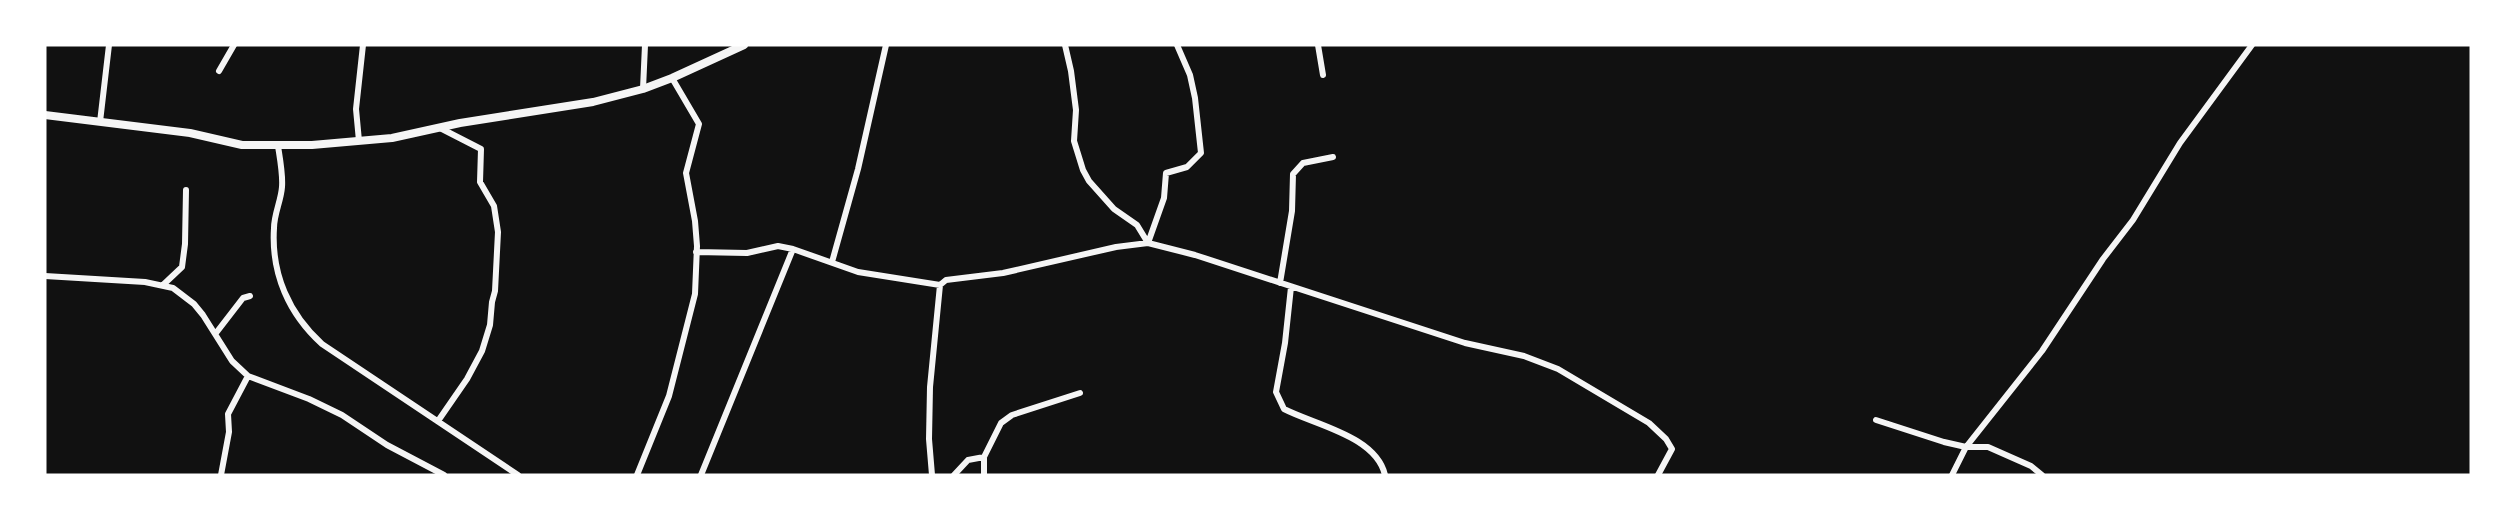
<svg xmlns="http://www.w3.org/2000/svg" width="2516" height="520" font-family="Quicksand,sans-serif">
	<rect width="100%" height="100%" fill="#111"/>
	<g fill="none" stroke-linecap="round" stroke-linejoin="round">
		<path stroke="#f5f5f5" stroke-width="6" d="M 1065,45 L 1071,71 L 1076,110 L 1074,141 L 1083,170 L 1089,181 L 1114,209 L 1137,225 L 1148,243
			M 1318,45 L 1323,75
			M 219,71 L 234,45
			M 643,89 L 645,45
			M 100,122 L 109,45
			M 359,141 L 356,109 L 363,45
			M 278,146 C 280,159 283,174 282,187 C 281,201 274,214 274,228 C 271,274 289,314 322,344 L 518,475
			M 1148,243 L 1164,198 L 1166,173 L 1187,167 L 1201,153 L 1195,98 L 1190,75 L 1177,45
			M 696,252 L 747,253 L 778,246 L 793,249 L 858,272 L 940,285
			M 832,262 L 858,169 L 886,45
			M 45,276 L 145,282 L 173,288 L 194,304 L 203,315 L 232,361 L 248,376 L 309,399 L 342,415 L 387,445 L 444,475
			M 1280,283 L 1292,211 L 1293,174 L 1303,163 L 1333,157
			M 164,284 L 182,267 L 185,244 L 186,190
			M 1291,287 L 1285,343 L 1276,392 L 1284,409 C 1315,425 1376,436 1385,475
			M 216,333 L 243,298 L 250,296
			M 1876,420 L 1944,442 L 1966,447 L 1988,447 L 2031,466 L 2042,475
			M 438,421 L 467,379 L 482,351 L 490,325 L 492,302 L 495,291 L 498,232 L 494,206 L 480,182 L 481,149 L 440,128
			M 221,475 L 229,432 L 228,414 L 248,376
			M 637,475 L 669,396 L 695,294 L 697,246 L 695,221 L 686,173 L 699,124 L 672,78
			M 701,475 L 793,249
			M 932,475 L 929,439 L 930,387 L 940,285 L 946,280 L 1003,273 L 1116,247 L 1148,243 L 1195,255 L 1465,343 L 1524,356 L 1558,369 L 1649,423 L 1666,439 L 1672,449 L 1658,475
			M 954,475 L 968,460 L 984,457 L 1001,423 L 1012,415 L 1080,393
			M 984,475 L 984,457
			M 1952,475 L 1966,447 L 2042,351 L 2103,259 L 2133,220 L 2180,143 L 2252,45"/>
		<path stroke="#f5f5f5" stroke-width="8" d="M 45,115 L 190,133 L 242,145 L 312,145 L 392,138 L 460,123 L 593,102 L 643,89 L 672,78 L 744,45"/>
	</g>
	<rect width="2516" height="520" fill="none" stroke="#ffffff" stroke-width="93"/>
</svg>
